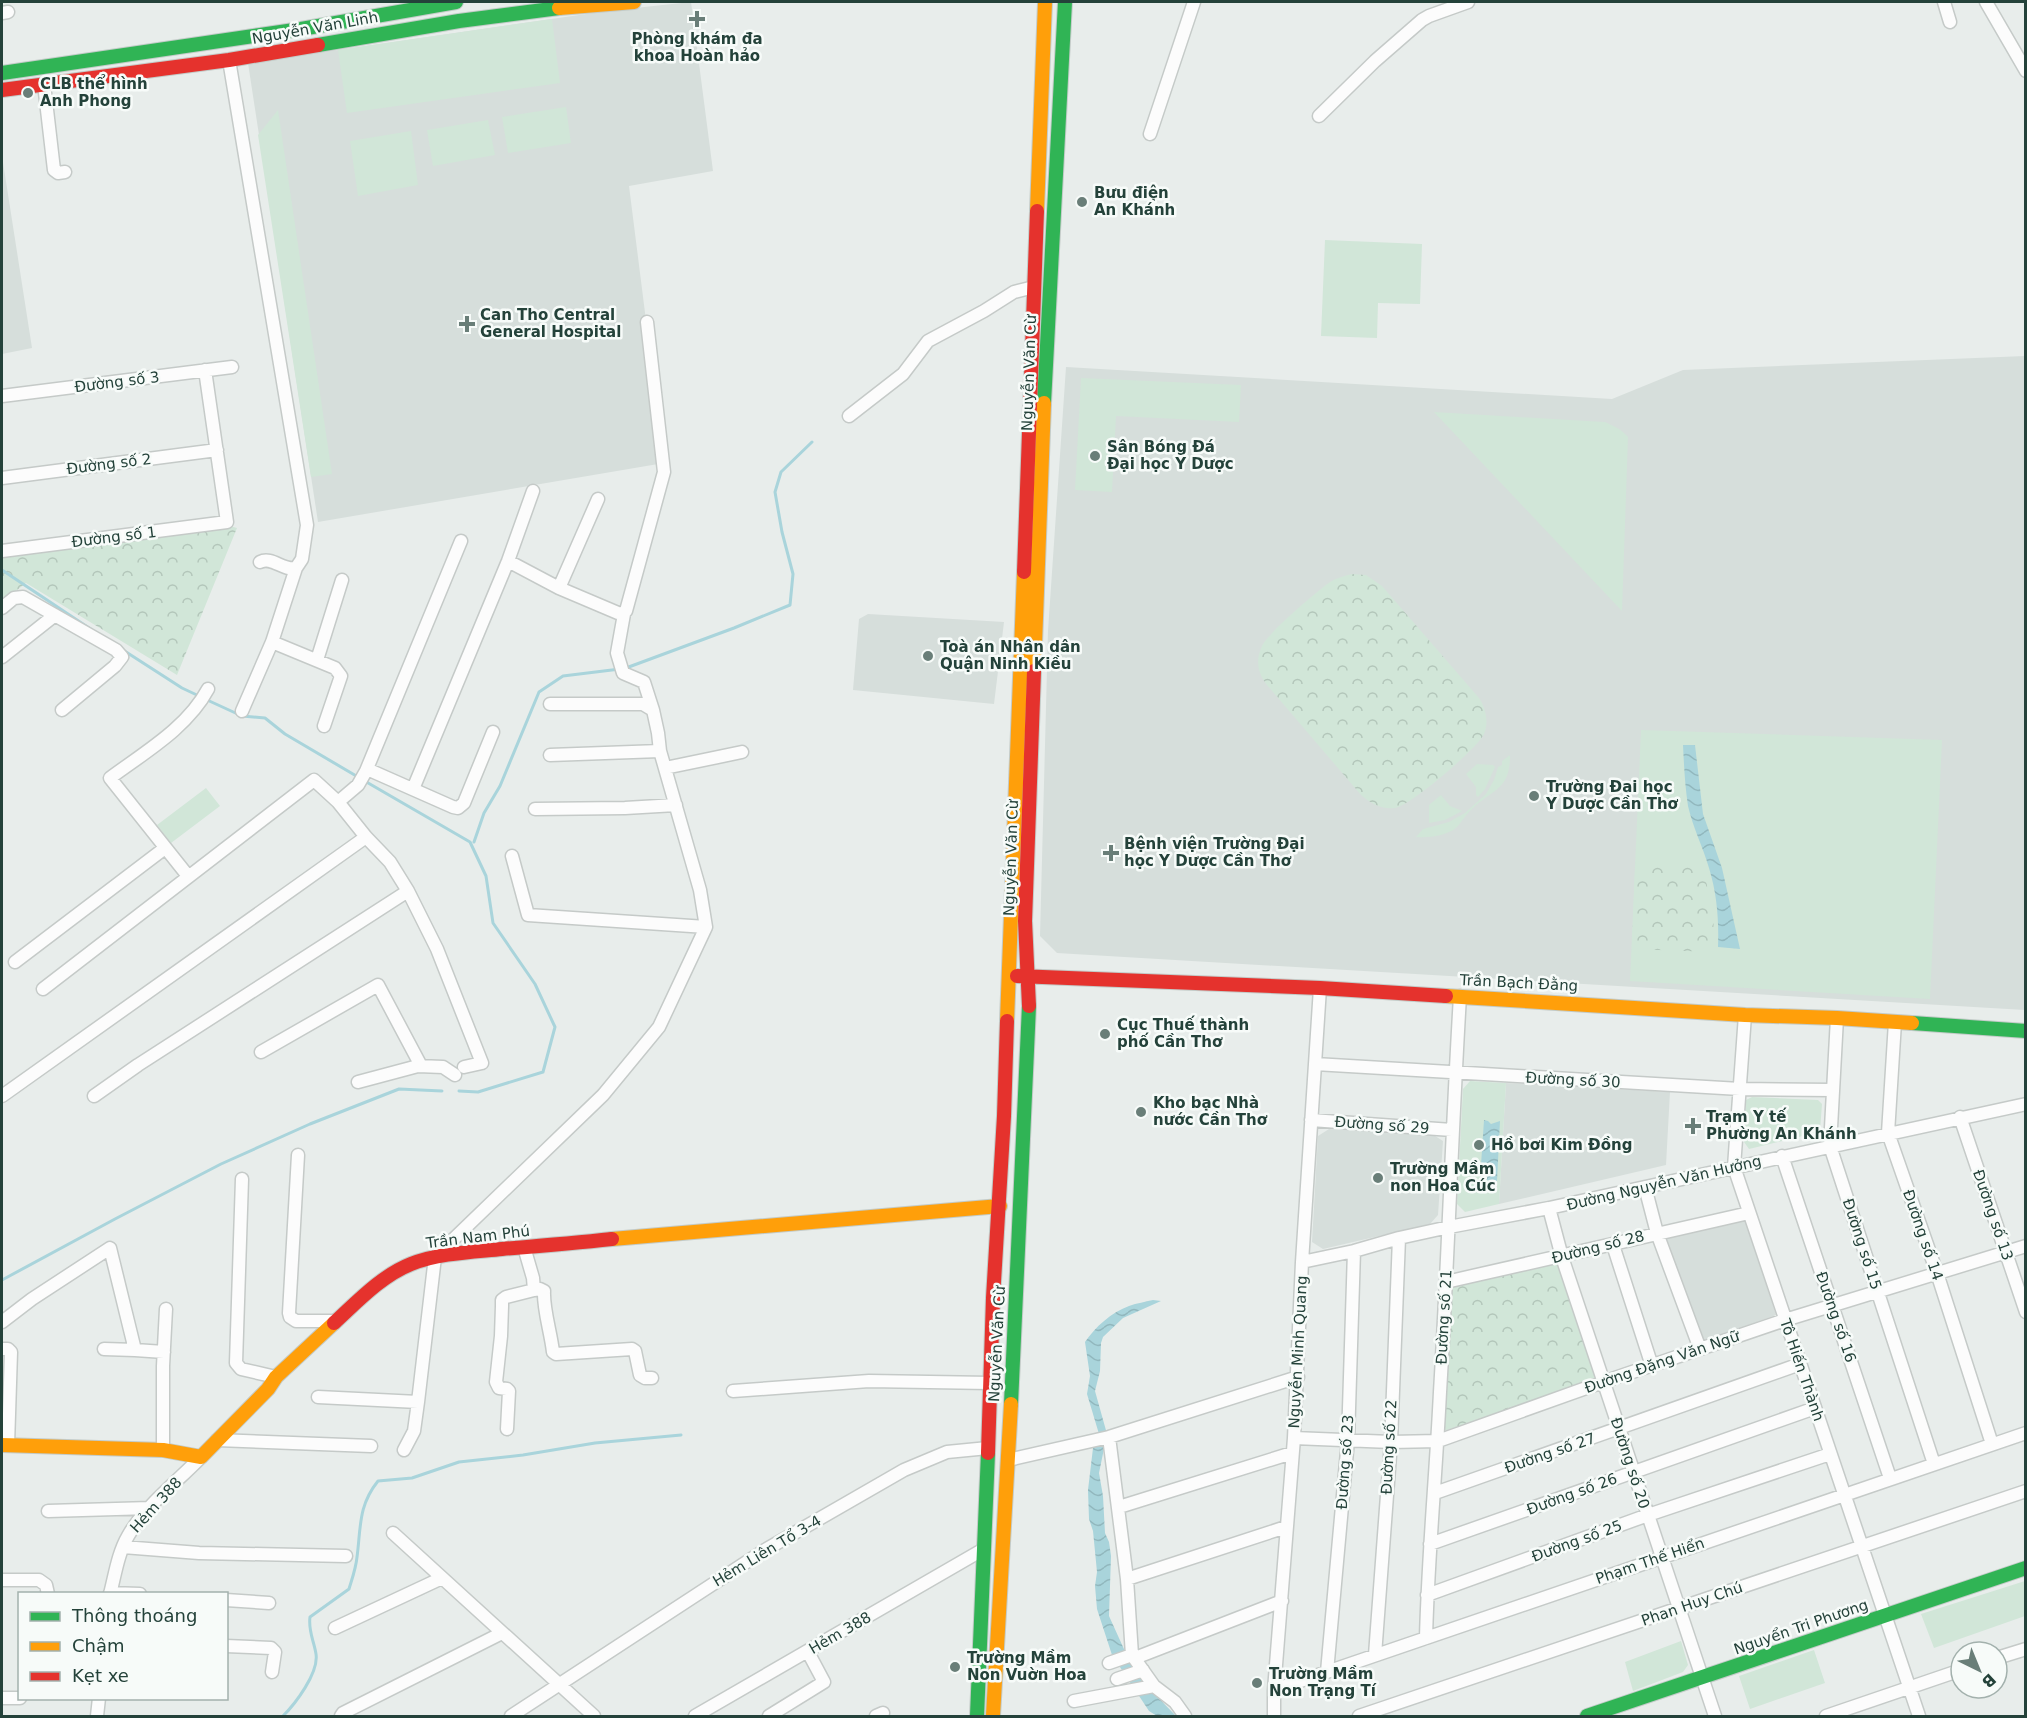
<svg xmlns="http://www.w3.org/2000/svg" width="2027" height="1718" font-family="'DejaVu Sans',sans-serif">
	<defs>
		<pattern id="forest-crowns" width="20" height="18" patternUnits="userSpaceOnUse" patternTransform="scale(1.5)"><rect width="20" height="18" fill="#d1e6d8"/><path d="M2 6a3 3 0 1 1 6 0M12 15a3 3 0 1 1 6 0" fill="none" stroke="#b3c6ba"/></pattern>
		<pattern id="water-waves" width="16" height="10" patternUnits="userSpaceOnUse" patternTransform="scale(1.5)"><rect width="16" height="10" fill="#a9d4db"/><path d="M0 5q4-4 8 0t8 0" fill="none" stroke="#91b7bd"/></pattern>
	</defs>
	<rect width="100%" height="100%" fill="#e8edeb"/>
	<path fill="#d6dedb" d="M 691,2 L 713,171 L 629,186 L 664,463 L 318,522 L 248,63 L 607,11 Z
		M 2,156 L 32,348 L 2,354 Z
		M 2025,356 L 2025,1010 L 1057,953 L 1040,936 L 1048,631 L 1066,367 L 1612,399 L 1683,370 Z
		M 868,614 L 1004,622 L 994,704 L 853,690 L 859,619 Z
		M 1506,1083 L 1670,1092 L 1666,1165 L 1499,1204 Z
		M 1329,1129 L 1432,1134 L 1443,1141 L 1438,1215 L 1430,1224 L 1422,1226 L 1323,1249 L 1312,1242 L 1318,1136 Z
		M 1742,1220 L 1747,1224 L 1776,1315 L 1710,1339 L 1703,1339 L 1699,1335 L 1666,1241 L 1667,1238 Z"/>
	<path fill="#d1e6d8" d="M 552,19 L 560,83 L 347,113 L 338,50 Z
		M 566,107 L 571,143 L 508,153 L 502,117 Z
		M 278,110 L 332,474 L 311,477 L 258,135 Z
		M 488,120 L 495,155 L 433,166 L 427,130 Z
		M 411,131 L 418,185 L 358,196 L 350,141 Z
		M 1325,240 L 1422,244 L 1420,304 L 1378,303 L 1377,338 L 1321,336 Z
		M 1081,378 L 1241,385 L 1239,422 L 1116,416 L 1112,492 L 1075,490 Z
		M 1434,412 L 1605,422 C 1614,426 1621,429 1628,437 L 1622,611 Z
		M 1641,730 L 1942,740 L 1930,999 L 1630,981 Z
		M 1510,755 C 1510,788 1496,788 1475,806 C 1467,813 1463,820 1457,827 C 1447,836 1429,838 1416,837 L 1423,829 L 1449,822 L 1465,813 L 1486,794 L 1494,780 L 1498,767 L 1502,765 L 1502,761 Z
		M 1477,764 L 1493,765 L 1495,767 L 1485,789 L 1478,797 L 1476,795 L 1476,787 L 1466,774 Z
		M 206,788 L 220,806 L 171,843 L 157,825 Z
		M 1441,795 L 1450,806 L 1462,811 L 1445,820 L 1429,823 L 1429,805 Z
		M 1470,1081 L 1506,1083 L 1499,1204 L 1465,1212 L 1457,1204 L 1463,1089 Z
		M 1752,1097 L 1818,1100 L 1822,1104 L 1820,1130 L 1815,1133 L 1749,1149 L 1744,1142 L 1746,1100 Z
		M 2025,1581 L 2025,1616 L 1934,1648 L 1921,1614 Z
		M 1681,1641 L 1688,1665 L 1683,1672 L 1633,1691 L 1625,1662 Z
		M 1814,1650 L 1825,1683 L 1750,1709 L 1739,1676 Z"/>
	<path fill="url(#forest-crowns)" d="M 230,526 L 237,528 L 177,675 L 26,583 L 2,602 L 2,556 Z
		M 1352,574 L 1366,575 L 1382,586 L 1479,698 C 1486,709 1489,722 1484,734 C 1478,748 1410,806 1395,808 C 1382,810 1370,803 1361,795 L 1267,685 C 1258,673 1255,661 1262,646 C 1268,633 1316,592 1330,582 C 1337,578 1344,576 1352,574 Z
		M 1702,863 L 1714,917 L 1712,952 L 1632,949 L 1635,868 Z
		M 1554,1262 L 1558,1264 L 1562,1272 L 1597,1376 L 1596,1381 L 1447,1430 L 1443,1430 L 1451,1286 Z"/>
	<path fill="url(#water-waves)" d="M 1683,745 L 1695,745 L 1703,814 L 1722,868 L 1740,949 L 1718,947 C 1719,920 1717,894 1709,868 C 1703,847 1693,828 1688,806 C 1685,786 1684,766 1683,745 Z
		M 1484,1120 L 1488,1121 L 1491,1124 L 1500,1121 L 1497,1181 L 1480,1180 Z
		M 1153,1300 L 1161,1301 L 1123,1318 L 1103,1337 L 1101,1343 L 1100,1371 L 1095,1391 L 1107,1434 L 1099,1473 L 1103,1496 L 1105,1533 L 1109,1542 L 1111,1556 L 1109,1616 L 1133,1669 L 1144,1683 L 1176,1716 L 1157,1716 L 1149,1711 L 1112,1655 L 1097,1609 L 1095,1586 L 1097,1572 L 1093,1531 L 1089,1519 L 1088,1490 L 1093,1448 L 1099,1434 L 1087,1394 L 1090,1376 L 1085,1342 C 1095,1327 1112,1312 1129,1306 C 1137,1303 1145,1302 1153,1300 Z"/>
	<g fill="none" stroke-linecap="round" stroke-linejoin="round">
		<path stroke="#a9d4db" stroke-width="3" d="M 2,570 L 92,630
			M 123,650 L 182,688 L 199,696
			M 626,668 L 734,628 L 790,605 L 793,574 L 782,532 L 775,492 L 781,472 L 812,442
			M 205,699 L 242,716 L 265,718 L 285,734 L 358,777
			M 363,780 L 470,842 L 486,876 L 493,923 L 535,984 L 555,1027 L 543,1072 L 478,1092 L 459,1091
			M 474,842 L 484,813 L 500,786 L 539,692 L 563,676 L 620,669
			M 2,1280 L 115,1219 L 221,1164 L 310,1124 L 399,1089 L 442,1091
			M 283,1716 C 295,1704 319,1673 316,1654 C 314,1641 308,1631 310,1617 L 349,1589 C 352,1579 356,1568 357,1557 C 361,1527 358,1506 378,1481 L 412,1478 L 459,1462 L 523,1455 L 595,1443 L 681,1435"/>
		<defs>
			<path id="street" d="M 1944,2 L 1950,22
				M 1986,2 L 2026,71
				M 2,13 L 8,12
				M 229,60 L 307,525 L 302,559 L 296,568 C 283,571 272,556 260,562
				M 44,84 L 54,170 L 58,173 L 65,172
				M 1319,116 L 1375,61 L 1422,20 L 1429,16 L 1468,2
				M 1150,134 L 1194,2
				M 2,396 L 232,367
				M 849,416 L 903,374 L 928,341 L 984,311 L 1014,292 L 1034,287
				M 2,478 L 217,450
				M 2,551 L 227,522 L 205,370
				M 508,561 L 559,588 L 618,613 L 622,614 L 626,611 L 664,472 L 647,322
				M 559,588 L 598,499
				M 2,608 L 14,598 L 23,597 L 116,650 L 122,657 L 115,666 L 62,710
				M 624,614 L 617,653 L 623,673 L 644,682 L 653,710
				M 272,642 L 335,668 L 341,676 L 324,726
				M 2,657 L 55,615
				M 317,660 L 342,580
				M 550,704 L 643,704 L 653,710 L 658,733 L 660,751 L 700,890 L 706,927
				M 242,711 L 272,642 L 296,568
				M 550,755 L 660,751
				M 665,768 L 742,752
				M 367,769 L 453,807 L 458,808 L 464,803 L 493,732
				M 413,789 L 508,561 L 533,491
				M 338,802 L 358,785 L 366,771 L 461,541
				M 535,809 L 625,808 L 676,805
				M 188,876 L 110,778 C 145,752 187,728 208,689
				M 15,962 L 165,848
				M 43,989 L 314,780 L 338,802 L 366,837 L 390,862 L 408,891 L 437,949 L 482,1063 L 464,1067
				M 1745,1015 L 1734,1167 L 1919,1716
				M 1837,1018 L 1830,1146 L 1934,1464
				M 1895,1022 L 1888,1133 L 1937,1273 L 1992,1444
				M 261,1052 L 378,985 L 420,1064 L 418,1066 L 358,1082
				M 1315,1064 L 1740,1089 L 1832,1090
				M 418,1066 L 443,1067 L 455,1075
				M 2,1096 L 366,837
				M 94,1096 L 138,1065 L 408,891
				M 1960,1117 L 2026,1312
				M 1311,1120 L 1452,1130
				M 298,1155 L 289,1313 L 290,1317 L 296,1321 L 337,1321
				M 1782,1156 L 1890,1478
				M 242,1179 L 236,1363 L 241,1369 L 276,1377
				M 1645,1187 L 1657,1233 L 1700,1349
				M 1549,1208 L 1562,1257 L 1715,1716
				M 1613,1245 L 1652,1366
				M 1302,1262 L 1354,1251 L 1399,1238 L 1449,1227 L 1549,1208 L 2026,1104
				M 1446,1282 L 1749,1213
				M 534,1290 L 540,1289 L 544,1291 C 543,1309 551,1333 553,1352 L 556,1354 L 632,1349 L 635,1351 L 640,1375 L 645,1378 L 652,1378
				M 2,1322 L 32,1299 L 110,1248 L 135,1350 L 164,1352
				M 2,1349 L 8,1349 L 11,1352 L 8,1445
				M 104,1349 L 135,1350
				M 733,1391 L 869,1381 L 990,1383
				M 318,1397 L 418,1402 L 435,1257 L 603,1095 L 659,1027 L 706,927 L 528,915 L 512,856
				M 507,1429 L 509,1391 L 507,1389 L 499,1388 L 496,1382 L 501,1336 L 502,1306 L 502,1300 L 506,1297 L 534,1290 L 533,1278 L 524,1247
				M 1294,1438 L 1391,1442 L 1438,1441 L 1603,1382 L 1785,1320 L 2026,1246
				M 217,1440 L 371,1446
				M 163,1450 L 163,1366 L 166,1309
				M 404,1450 L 414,1431 L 418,1402
				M 1008,1460 L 1109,1437 L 1298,1377
				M 1435,1493 L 1800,1364
				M 1119,1507 L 1292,1453
				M 48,1511 L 150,1508
				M 393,1533 L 594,1716
				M 1430,1544 L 1815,1408
				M 123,1547 L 199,1553 L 346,1556
				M 1127,1579 L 1286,1527
				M 2,1580 L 39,1580 L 46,1585 L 48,1594
				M 110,1593 L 140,1594
				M 110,1594 C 115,1575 118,1553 128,1536 C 145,1506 177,1482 201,1457
				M 1427,1595 L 1648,1515 L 1830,1454
				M 226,1600 L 269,1603
				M 335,1628 L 442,1578
				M 1426,1638 C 1428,1556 1436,1474 1440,1392 C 1448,1260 1452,1128 1460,996
				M 226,1646 L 271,1648 L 275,1652 L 272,1672
				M 1375,1655 L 1391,1442 L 1399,1238
				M 1135,1658 L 1282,1601
				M 1997,1658 L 2026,1649
				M 1109,1663 L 1132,1655
				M 1327,1672 L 1348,1440 L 1354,1251
				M 1117,1679 L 1143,1670
				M 1154,1686 L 1175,1702 L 1185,1716
				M 1274,1690 L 2026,1433
				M 2,1698 L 20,1698
				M 1074,1701 L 1154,1686 L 1132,1655 L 1127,1579 L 1109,1437
				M 97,1716 L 99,1698
				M 341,1716 L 343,1713 L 502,1633
				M 511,1716 L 765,1550 L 904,1470 L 947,1452 L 988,1448
				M 695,1716 L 984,1549
				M 769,1716 L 824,1682 L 808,1652
				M 876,1716 L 883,1713
				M 1274,1716 L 1274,1690 L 1294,1438 L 1302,1262 L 1320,988
				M 1359,1716 L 2026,1491
				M 1826,1716 L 1961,1670"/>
			<path id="fast" d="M 318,45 L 459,21 L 559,8
				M 2,73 L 301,29 L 456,2
				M 1044,403 L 1065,2
				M 1912,1023 L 2026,1031
				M 1011,1404 L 1029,1006
				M 977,1716 L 988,1453
				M 1587,1716 L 2026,1568"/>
			<path id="slow" d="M 559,8 L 634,2
				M 1037,211 L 1045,2
				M 1034,671 L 1044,403
				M 1446,996 L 1745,1015 L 1837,1018 L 1912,1023
				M 1007,1021 L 1024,572
				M 612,1239 L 1000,1206
				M 2,1445 L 163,1450 L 201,1457 L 268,1389 L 276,1377 L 334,1323
				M 993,1716 L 1011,1404"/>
			<path id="jam" d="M 2,90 L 229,60 L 318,45
				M 1024,572 L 1037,211
				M 1017,976 L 1320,988 L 1446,996
				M 1029,1006 L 1025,921 L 1034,671
				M 334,1323 C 357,1302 381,1276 411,1264 C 439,1253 472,1252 502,1249 C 539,1246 575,1243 612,1239
				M 988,1453 L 993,1298 L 1004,1116 L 1007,1021"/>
		</defs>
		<use href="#street" stroke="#c5cac8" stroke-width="15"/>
		<use href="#fast" stroke="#c3cbc8" stroke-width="16"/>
		<use href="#slow" stroke="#c3cbc8" stroke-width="16"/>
		<use href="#jam" stroke="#c3cbc8" stroke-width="16"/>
		<use href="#street" stroke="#fcfcfc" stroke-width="12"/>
		<use href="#fast" stroke="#30b455" stroke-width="14"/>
		<use href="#slow" stroke="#ff9f0a" stroke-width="14"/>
		<use href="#jam" stroke="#e5322d" stroke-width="14"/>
	</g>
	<g fill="#697e78" stroke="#f7fbf9" stroke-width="2">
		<path d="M694 10h6v6h6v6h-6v6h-6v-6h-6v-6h6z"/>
		<circle cx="28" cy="93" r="6"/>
		<circle cx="1082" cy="202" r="6"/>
		<path d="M464 315h6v6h6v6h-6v6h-6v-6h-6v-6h6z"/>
		<circle cx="1095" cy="456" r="6"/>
		<circle cx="928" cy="656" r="6"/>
		<circle cx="1534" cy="796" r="6"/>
		<path d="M1108 844h6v6h6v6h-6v6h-6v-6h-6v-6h6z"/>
		<circle cx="1105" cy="1034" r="6"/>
		<circle cx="1141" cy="1112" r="6"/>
		<path d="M1690 1117h6v6h6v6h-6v6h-6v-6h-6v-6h6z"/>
		<circle cx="1479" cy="1145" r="6"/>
		<circle cx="1378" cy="1178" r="6"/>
		<circle cx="955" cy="1667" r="6"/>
		<circle cx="1257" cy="1683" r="6"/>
	</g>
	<g text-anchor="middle" stroke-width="5" stroke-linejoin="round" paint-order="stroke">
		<g font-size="15" fill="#24423a" stroke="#f7fbf9">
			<text transform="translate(315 28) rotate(-10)" y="5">Nguyễn Văn Linh</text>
			<text transform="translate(1029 373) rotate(-88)" y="5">Nguyễn Văn Cừ</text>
			<text transform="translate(117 382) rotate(-7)" y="5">Đường số 3</text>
			<text transform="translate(109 464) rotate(-7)" y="5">Đường số 2</text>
			<text transform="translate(114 537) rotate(-7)" y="5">Đường số 1</text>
			<text transform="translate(1011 858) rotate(-88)" y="5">Nguyễn Văn Cừ</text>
			<text transform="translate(1519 983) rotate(3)" y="5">Trần Bạch Đằng</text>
			<text transform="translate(1573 1080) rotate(3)" y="5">Đường số 30</text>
			<text transform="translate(1382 1125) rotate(4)" y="5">Đường số 29</text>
			<text transform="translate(1664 1183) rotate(-13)" y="5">Đường Nguyễn Văn Hưởng</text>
			<text transform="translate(1993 1215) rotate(71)" y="5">Đường số 13</text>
			<text transform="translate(1923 1235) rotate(71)" y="5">Đường số 14</text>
			<text transform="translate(478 1237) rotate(-7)" y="5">Trần Nam Phú</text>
			<text transform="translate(1862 1244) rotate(72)" y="5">Đường số 15</text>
			<text transform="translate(1598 1247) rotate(-14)" y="5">Đường số 28</text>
			<text transform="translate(1444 1317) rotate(-87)" y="5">Đường số 21</text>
			<text transform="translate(1836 1317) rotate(71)" y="5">Đường số 16</text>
			<text transform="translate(997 1344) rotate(-87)" y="5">Nguyễn Văn Cừ</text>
			<text transform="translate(1298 1352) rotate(-87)" y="5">Nguyễn Minh Quang</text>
			<text transform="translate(1662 1362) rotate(-19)" y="5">Đường Đặng Văn Ngữ</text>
			<text transform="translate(1802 1370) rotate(71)" y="5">Tô Hiến Thành</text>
			<text transform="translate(1389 1447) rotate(-87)" y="5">Đường số 22</text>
			<text transform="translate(1550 1453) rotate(-19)" y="5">Đường số 27</text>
			<text transform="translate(1345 1462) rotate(-86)" y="5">Đường số 23</text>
			<text transform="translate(1630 1463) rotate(72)" y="5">Đường số 20</text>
			<text transform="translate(1572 1494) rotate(-20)" y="5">Đường số 26</text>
			<text transform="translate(156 1505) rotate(-48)" y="5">Hẻm 388</text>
			<text transform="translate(1577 1541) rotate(-20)" y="5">Đường số 25</text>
			<text transform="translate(767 1551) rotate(-31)" y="5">Hẻm Liên Tổ 3-4</text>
			<text transform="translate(1650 1561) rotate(-19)" y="5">Phạm Thế Hiển</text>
			<text transform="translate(1692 1604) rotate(-19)" y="5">Phan Huy Chú</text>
			<text transform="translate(1801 1627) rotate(-19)" y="5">Nguyển Tri Phương</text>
			<text transform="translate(840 1633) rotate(-30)" y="5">Hẻm 388</text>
		</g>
		<g font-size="15" font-weight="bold" fill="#24423a" stroke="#f7fbf9" text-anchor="start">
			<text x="697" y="44" text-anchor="middle">Phòng khám đa<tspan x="697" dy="17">khoa Hoàn hảo</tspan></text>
			<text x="40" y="89">CLB thể hình<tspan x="40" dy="17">Anh Phong</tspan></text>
			<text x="1094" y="198">Bưu điện<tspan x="1094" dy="17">An Khánh</tspan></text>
			<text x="480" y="320">Can Tho Central<tspan x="480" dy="17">General Hospital</tspan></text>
			<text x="1107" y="452">Sân Bóng Đá<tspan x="1107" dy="17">Đại học Y Dược</tspan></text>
			<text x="940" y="652">Toà án Nhân dân<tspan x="940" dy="17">Quận Ninh Kiều</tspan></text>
			<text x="1546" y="792">Trường Đại học<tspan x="1546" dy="17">Y Dược Cần Thơ</tspan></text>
			<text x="1124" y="849">Bệnh viện Trường Đại<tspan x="1124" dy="17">học Y Dược Cần Thơ</tspan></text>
			<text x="1117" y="1030">Cục Thuế thành<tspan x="1117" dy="17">phố Cần Thơ</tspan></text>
			<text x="1153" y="1108">Kho bạc Nhà<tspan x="1153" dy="17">nước Cần Thơ</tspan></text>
			<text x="1706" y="1122">Trạm Y tế<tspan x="1706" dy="17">Phường An Khánh</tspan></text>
			<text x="1491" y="1150">Hồ bơi Kim Đồng</text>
			<text x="1390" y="1174">Trường Mầm<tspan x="1390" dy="17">non Hoa Cúc</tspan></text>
			<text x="967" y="1663">Trường Mầm<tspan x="967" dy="17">Non Vuờn Hoa</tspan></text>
			<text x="1269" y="1679">Trường Mầm<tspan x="1269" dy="17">Non Trạng Tí</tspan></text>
		</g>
	</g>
	<rect width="2027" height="1718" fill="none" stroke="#24423a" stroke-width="6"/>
	<rect x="18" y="1592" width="210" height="108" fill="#f7fbf9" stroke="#a3b1ad" stroke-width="1.5"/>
	<rect x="30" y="1612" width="30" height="9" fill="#30b455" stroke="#a3b1ad" stroke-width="1.5"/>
	<text x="72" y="1622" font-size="18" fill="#24423a">Thông thoáng</text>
	<rect x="30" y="1642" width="30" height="9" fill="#ff9f0a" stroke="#a3b1ad" stroke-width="1.5"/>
	<text x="72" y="1652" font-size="18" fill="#24423a">Chậm</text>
	<rect x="30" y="1672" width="30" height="9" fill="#e5322d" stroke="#a3b1ad" stroke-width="1.5"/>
	<text x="72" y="1682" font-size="18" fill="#24423a">Kẹt xe</text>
	<g transform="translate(1979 1670) rotate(137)"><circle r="28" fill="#f7fbf9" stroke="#a3b1ad" stroke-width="1.5"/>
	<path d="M0-4.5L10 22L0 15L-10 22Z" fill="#697e78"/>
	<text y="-9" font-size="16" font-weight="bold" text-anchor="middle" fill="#24423a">B</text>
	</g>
</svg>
